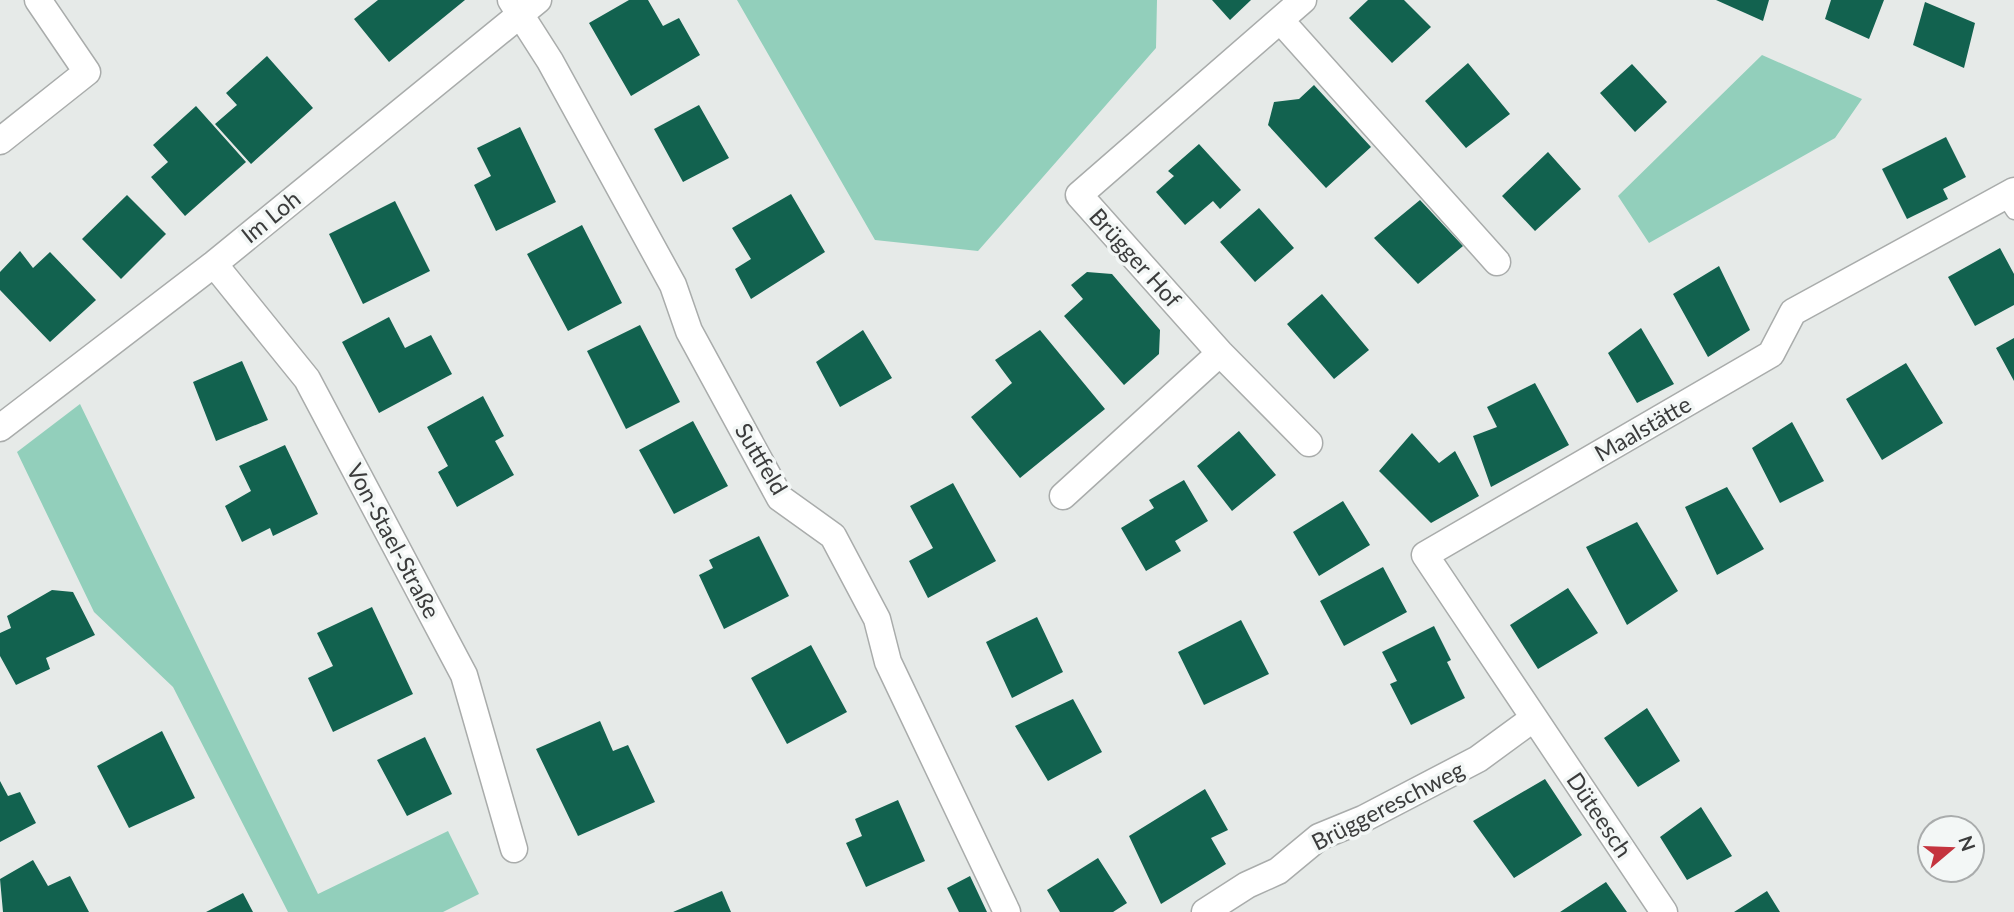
<svg xmlns="http://www.w3.org/2000/svg" width="2014" height="912" font-family="Lato,sans-serif">
	<rect width="100%" height="100%" fill="#e6eae8"/>
	<path fill="#92cfbb" d="M 737,0 L 1157,0 L 1156,48 L 978,251 L 875,240 Z
		M 1762,55 L 1862,99 L 1835,138 L 1649,243 L 1618,196 Z
		M 80,404 L 318,894 L 448,831 L 479,894 L 443,912 L 288,912 L 173,687 L 94,612 L 17,452 Z"/>
	<path fill="#12624f" d="M 378,0 L 465,0 L 389,62 L 354,19 Z
		M 629,0 L 648,0 L 663,26 L 679,18 L 700,55 L 631,96 L 589,23 Z
		M 1212,0 L 1251,0 L 1230,20 Z
		M 1368,0 L 1404,0 L 1431,27 L 1392,63 L 1349,18 Z
		M 1716,0 L 1769,0 L 1763,21 Z
		M 1831,0 L 1884,0 L 1869,39 L 1825,19 Z
		M 1925,2 L 1975,23 L 1964,68 L 1913,45 Z
		M 267,56 L 313,108 L 251,164 L 215,124 L 237,105 L 226,93 Z
		M 1468,63 L 1510,114 L 1466,148 L 1425,101 Z
		M 1632,64 L 1667,102 L 1635,132 L 1600,93 Z
		M 1314,85 L 1371,147 L 1326,188 L 1268,125 L 1274,102 L 1299,99 Z
		M 699,105 L 729,158 L 683,182 L 654,129 Z
		M 196,106 L 246,162 L 185,216 L 151,177 L 168,162 L 153,145 Z
		M 520,127 L 556,202 L 496,231 L 474,185 L 491,176 L 477,148 Z
		M 1946,137 L 1966,177 L 1943,189 L 1948,199 L 1907,219 L 1882,169 Z
		M 1199,144 L 1241,190 L 1220,209 L 1213,201 L 1185,225 L 1156,192 L 1174,176 L 1168,171 Z
		M 1548,152 L 1581,189 L 1535,231 L 1502,196 Z
		M 791,194 L 825,252 L 751,299 L 735,269 L 751,259 L 732,228 Z
		M 127,195 L 166,234 L 121,279 L 82,239 Z
		M 1420,200 L 1463,246 L 1418,284 L 1374,238 Z
		M 395,201 L 430,271 L 363,304 L 329,234 Z
		M 1259,208 L 1294,248 L 1255,282 L 1220,242 Z
		M 582,225 L 622,303 L 568,331 L 527,254 Z
		M 2000,248 L 2014,274 L 2014,305 L 1975,326 L 1948,277 Z
		M 20,251 L 33,268 L 50,252 L 96,300 L 50,342 L 0,290 L 0,272 Z
		M 1719,266 L 1750,330 L 1708,357 L 1673,294 Z
		M 1087,272 L 1112,274 L 1160,330 L 1159,354 L 1124,385 L 1064,316 L 1083,299 L 1071,285 Z
		M 1322,294 L 1369,350 L 1334,379 L 1287,324 Z
		M 389,317 L 405,348 L 431,335 L 452,374 L 379,413 L 342,342 Z
		M 640,325 L 680,402 L 626,429 L 587,351 Z
		M 1641,328 L 1674,384 L 1637,403 L 1608,353 Z
		M 863,330 L 892,378 L 840,407 L 816,362 Z
		M 1040,330 L 1105,409 L 1020,478 L 971,417 L 1012,383 L 995,360 Z
		M 2014,338 L 2014,381 L 1996,348 Z
		M 242,361 L 268,420 L 216,441 L 193,382 Z
		M 1906,363 L 1943,423 L 1882,460 L 1846,399 Z
		M 1535,383 L 1569,445 L 1491,487 L 1473,436 L 1497,427 L 1487,407 Z
		M 483,396 L 504,436 L 495,441 L 514,475 L 457,507 L 438,472 L 448,466 L 427,427 Z
		M 693,421 L 728,486 L 674,514 L 639,450 Z
		M 1792,422 L 1824,481 L 1780,503 L 1752,448 Z
		M 1239,431 L 1276,475 L 1232,511 L 1197,466 Z
		M 1412,433 L 1439,463 L 1455,451 L 1479,496 L 1431,523 L 1379,471 Z
		M 285,445 L 318,514 L 273,536 L 270,528 L 242,542 L 225,506 L 251,491 L 239,466 Z
		M 1184,480 L 1208,521 L 1175,541 L 1181,551 L 1146,571 L 1121,528 L 1154,508 L 1149,500 Z
		M 953,483 L 996,561 L 928,598 L 909,561 L 933,548 L 910,506 Z
		M 1727,487 L 1764,549 L 1717,575 L 1685,507 Z
		M 1343,501 L 1370,545 L 1319,576 L 1293,532 Z
		M 1637,522 L 1678,591 L 1627,625 L 1586,547 Z
		M 759,536 L 789,596 L 724,629 L 699,575 L 713,568 L 709,560 Z
		M 1383,567 L 1407,612 L 1344,646 L 1320,601 Z
		M 1568,588 L 1598,633 L 1538,669 L 1510,625 Z
		M 52,590 L 73,592 L 95,635 L 46,658 L 50,669 L 16,685 L 0,656 L 0,633 L 11,628 L 7,616 Z
		M 372,607 L 413,694 L 333,732 L 308,678 L 333,666 L 317,633 Z
		M 1037,617 L 1063,672 L 1012,698 L 986,642 Z
		M 1241,620 L 1269,674 L 1204,705 L 1178,652 Z
		M 1434,626 L 1451,660 L 1447,662 L 1465,698 L 1411,725 L 1390,684 L 1397,681 L 1382,652 Z
		M 811,645 L 847,712 L 787,744 L 751,678 Z
		M 1073,699 L 1102,752 L 1048,781 L 1015,726 Z
		M 1647,708 L 1680,761 L 1638,787 L 1604,738 Z
		M 600,721 L 613,751 L 628,745 L 655,802 L 578,836 L 536,749 Z
		M 162,731 L 195,798 L 129,828 L 97,766 Z
		M 425,737 L 452,794 L 407,816 L 377,760 Z
		M 1545,779 L 1582,835 L 1514,878 L 1473,821 Z
		M 0,781 L 8,796 L 20,792 L 36,823 L 0,842 Z
		M 1205,789 L 1228,830 L 1211,838 L 1226,864 L 1161,904 L 1129,836 Z
		M 898,800 L 925,861 L 866,887 L 846,843 L 862,836 L 855,819 Z
		M 1701,807 L 1732,856 L 1687,880 L 1660,837 Z
		M 1098,858 L 1127,903 L 1113,912 L 1060,912 L 1047,890 Z
		M 33,860 L 48,886 L 70,876 L 89,912 L 3,912 L 0,879 Z
		M 970,876 L 987,912 L 959,912 L 947,888 Z
		M 1606,882 L 1627,912 L 1560,912 Z
		M 722,891 L 731,912 L 673,912 Z
		M 1767,891 L 1780,912 L 1734,912 Z
		M 243,893 L 253,912 L 206,912 Z"/>
	<g fill="none" stroke-linecap="round" stroke-linejoin="round">
		<defs>
			<path id="lane" d="M 2004,197 L 2014,212"/>
			<path id="street" d="M 511,0 L 550,61 L 673,285 L 689,331 L 780,498 L 833,536 L 877,619 L 888,662 L 1007,912
				M 1303,0 L 1079,195 L 1220,353 L 1309,443
				M 1281,21 L 1497,262
				M 0,141 L 87,72 L 38,0
				M 214,264 L 307,379 L 464,675 L 514,849
				M 0,428 L 214,264 L 538,0
				M 1063,496 L 1220,353
				M 1205,912 L 1247,885 L 1278,871 L 1319,837 L 1363,819 L 1478,759 L 1534,718
				M 1664,912 L 1425,555 L 1771,354 L 1793,312 L 2014,191"/>
		</defs>
		<use href="#lane" stroke="#a9acab" stroke-width="17"/>
		<use href="#street" stroke="#a9acab" stroke-width="29"/>
		<use href="#lane" stroke="#fff" stroke-width="14"/>
		<use href="#street" stroke="#fff" stroke-width="26"/>
	</g>
	<g text-anchor="middle" stroke-width="7" stroke-linejoin="round" paint-order="stroke">
		<g font-size="23" fill="#3b3c3c" stroke="#f3f7f6">
			<text transform="translate(271 217) rotate(-39)" y="8">Im Loh</text>
			<text transform="translate(1135 258) rotate(48)" y="8">Brügger Hof</text>
			<text transform="translate(1643 429) rotate(-30)" y="8">Maalstätte</text>
			<text transform="translate(761 459) rotate(59)" y="8">Suttfeld</text>
			<text transform="translate(393 541) rotate(62)" y="8">Von-Stael-Straße</text>
			<text transform="translate(1388 806) rotate(-27)" y="8">Brüggereschweg</text>
			<text transform="translate(1599 815) rotate(56)" y="8">Düteesch</text>
		</g>
	</g>
	<g transform="translate(1951 849) rotate(71)"><circle r="33" fill="#f3f7f6" stroke="#a9acac" stroke-width="2"/>
	<path d="M0-5L12 26L0 18L-12 26Z" fill="#c4343e"/>
	<text y="-10" font-size="19" font-weight="bold" text-anchor="middle" fill="#3b3c3c">N</text>
	</g>
</svg>
